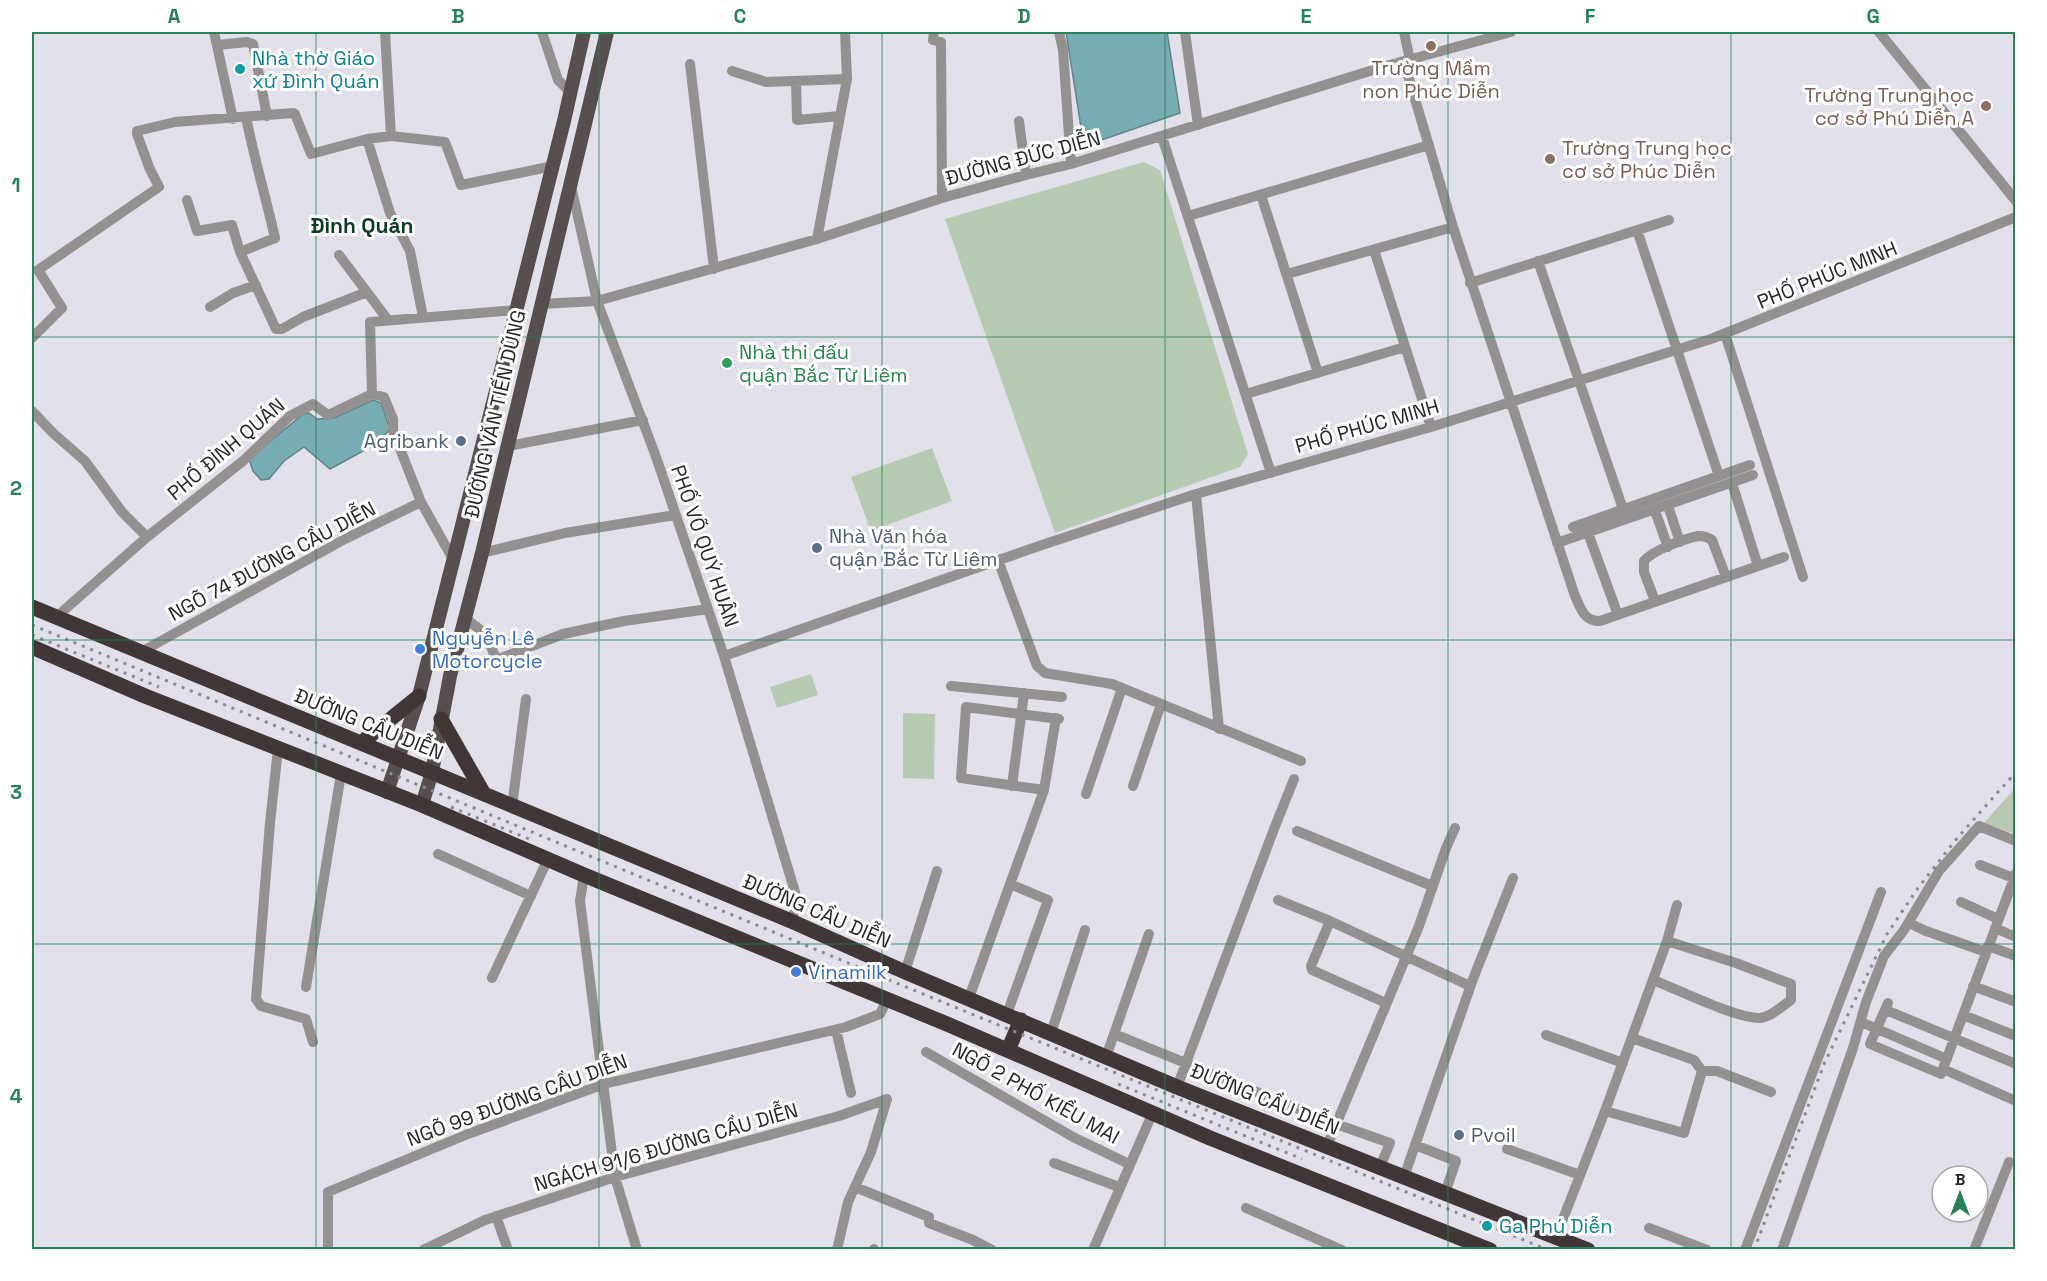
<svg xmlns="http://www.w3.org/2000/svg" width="2047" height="1281" font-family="'Space Grotesk',sans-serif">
	<rect width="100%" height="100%" fill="#e0dfea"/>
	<path fill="#b6cab2" d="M 1144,162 L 1160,170 L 1248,454 L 1240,467 L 1055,533 L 945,219 Z
		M 932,448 L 952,501 L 871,531 L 851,477 Z
		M 811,674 L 818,695 L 777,708 L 770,687 Z
		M 903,713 L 935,714 L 934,779 L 903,778 Z
		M 2015,788 L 2015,834 L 1984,823 Z"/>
	<path fill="#76acb2" stroke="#5e848a" stroke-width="1.5" d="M 1066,32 L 1167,32 L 1180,113 L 1084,146 Z
		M 373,400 L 381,403 L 390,429 L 378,443 L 330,469 L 304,447 L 284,461 L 269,479 L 261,480 L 253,471 L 249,459 L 303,414 L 309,413 L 317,419 L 334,418 Z"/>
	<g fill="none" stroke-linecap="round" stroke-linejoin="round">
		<path stroke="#959090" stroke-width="10" d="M 214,32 L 233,119
			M 385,32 L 391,136
			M 542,32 L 558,80 L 570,92
			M 934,32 L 933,40 L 941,42 L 942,198
			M 1059,32 L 1063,50 L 1071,164
			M 1185,32 L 1198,125
			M 1404,32 L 1410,60
			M 1879,32 L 2016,201
			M 217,45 L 247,42 L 253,44 L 267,116
			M 1404,62 L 1453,227 L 1575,596 C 1581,609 1584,621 1600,621 L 1784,557
			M 690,64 L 714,269
			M 732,71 L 766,82 L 847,79
			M 796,81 L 797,120 L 840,116
			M 1019,121 L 1026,175
			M 1162,137 L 1271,473
			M 367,139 L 390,213 L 410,251 L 423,317
			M 571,186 L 597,301 L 655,454 L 724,656 L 798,902 L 791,921
			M 1261,195 L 1318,373
			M 187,200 L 197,231 L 232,225 L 240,252 L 275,238 C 266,198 254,158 246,117
			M 1188,216 L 1429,145
			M 1637,230 L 1719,476
			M 817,239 L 847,79 L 845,32
			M 1374,250 L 1431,427
			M 240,252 L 276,329 L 282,329 L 303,317 L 367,292
			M 339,255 L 388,320
			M 1538,261 L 1623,509
			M 1287,274 L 1453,227
			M 1470,283 L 1669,220
			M 541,304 L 597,301 L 817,239 L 942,198 L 1026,175 L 1071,164 L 1386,66 L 1511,32
			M 210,307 L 233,293 L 256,285
			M 1725,334 L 1803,577
			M 32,338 L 62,308 L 38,270 L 159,187 L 149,167 L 137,134 L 137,131 L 175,122 L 293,113 L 295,114 L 311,154 L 367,139 L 391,136 L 445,142 L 461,185 L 553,166
			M 372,394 L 384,397 L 393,419 L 393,431 L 421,502 L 454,561
			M 1246,394 L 1405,347
			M 32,411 L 53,433 L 85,461 L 122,512 L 147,537
			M 508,446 L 643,420
			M 1732,483 L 1758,566
			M 1196,494 L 1219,729
			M 1668,506 L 1680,542
			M 1655,511 L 1668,547
			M 1573,527 L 1750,465
			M 1588,533 L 1618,615
			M 1557,543 L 1753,475
			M 482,553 L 565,533 L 675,515
			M 998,560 L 1037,666 L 1045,673 L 1112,684 L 1301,761
			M 1655,601 L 1644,572 L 1644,561 C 1653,550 1684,539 1698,536 C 1704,536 1708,537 1712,540 L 1726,577
			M 59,618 L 63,611 L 147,537 L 243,461 L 290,416 L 313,404 L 328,415 L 372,394 L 370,322 L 516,310
			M 465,618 L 487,635 L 496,660 L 563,634 L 624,621 L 708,609
			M 141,652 L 345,539 L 421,502
			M 724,656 L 1042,545 L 1196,494 L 1431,427 L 1711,339 L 2016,217
			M 951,686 L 1062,697
			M 278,749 L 270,823 L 256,999 L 261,1006 L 306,1019 L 313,1042
			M 1012,786 L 1024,693
			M 1133,786 L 1161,704
			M 1044,790 L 961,778 L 966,707 L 1059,719
			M 1086,794 L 1122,688
			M 512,806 L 526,699
			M 1297,831 L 1432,886
			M 438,854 L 531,896
			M 1980,865 L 2016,879
			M 584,875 L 580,901 L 615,1177 L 637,1250
			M 1278,900 L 1330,921 L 1470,986
			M 1961,902 L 1998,919
			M 1330,921 L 1311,966 L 1312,970 L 1386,1003
			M 1909,923 L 1926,931 L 1986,952
			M 1995,928 L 2016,937
			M 1988,946 L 2016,956
			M 905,972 L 937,871
			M 492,978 L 548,859
			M 1653,980 C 1677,989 1735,1018 1759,1018 C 1770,1018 1782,1006 1791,1000 L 1791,984 L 1736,963 L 1667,941
			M 1973,986 L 2016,1002
			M 306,987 L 341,774
			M 969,998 L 1044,790 L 1056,718
			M 1888,1003 L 1870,1044 L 1941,1074 L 2016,873
			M 1886,1010 L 2016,1064
			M 1007,1014 L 1048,900 L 1010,884
			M 1963,1015 L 2016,1036
			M 1861,1022 L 1947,1059
			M 836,1030 L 851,1093
			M 1051,1033 L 1085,930
			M 1114,1034 L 1336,1124 L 1390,1143 L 1380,1167
			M 1546,1035 L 1623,1063
			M 1632,1038 L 1694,1060 L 1702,1071
			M 926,1052 L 1073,1137 L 1129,1164
			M 1106,1057 L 1149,934
			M 1943,1069 L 2016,1101
			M 1702,1071 L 1717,1071 L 1771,1092
			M 1177,1087 L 1274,829 L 1294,779
			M 1605,1111 L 1684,1133 L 1702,1071
			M 1415,1145 L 1456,1161 L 1445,1193
			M 1327,1146 L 1419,926 L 1446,848 L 1455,828
			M 1507,1149 L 1580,1175
			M 1054,1163 L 1119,1187
			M 1404,1177 L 1473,979 L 1513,878
			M 855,1187 L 929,1217 L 929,1223 L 973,1240 L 992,1250
			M 1246,1208 L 1342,1250
			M 496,1216 L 508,1250
			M 1649,1228 L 1707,1250
			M 1556,1237 L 1605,1111 L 1667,941 L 1677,905
			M 328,1250 L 328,1192 L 468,1134 L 604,1084 L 846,1027 L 880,1014 L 887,1000
			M 423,1250 L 485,1220 L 615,1177 L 839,1116 L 887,1099
			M 837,1250 L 848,1202 L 871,1152 L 887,1099
			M 874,1250 L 874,1249
			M 1093,1250 L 1153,1112
			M 1745,1250 L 1881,892
			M 1782,1250 L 1853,1048 L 1866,1002 L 1884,956 L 1904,930 L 1939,871 L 1979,826 L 2016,841
			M 1974,1250 L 2009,1162"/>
		<path stroke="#574e4e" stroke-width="14" d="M 387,792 L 419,696 L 564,121 L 584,32
			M 422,805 L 432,772 L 450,676 L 482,553 L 607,32"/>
		<path stroke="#423737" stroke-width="15" d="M 32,607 L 791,921 L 905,972 L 1177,1087 L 1588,1250
			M 32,647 L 145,696 L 422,805 L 584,875 L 947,1024 L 1210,1138 L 1490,1250
			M 441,719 L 484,794
			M 361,743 L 419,696
			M 1008,1050 L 1021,1020"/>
		<path stroke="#8a8a91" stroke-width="3" stroke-dasharray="3 6" stroke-linecap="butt" d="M 32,625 L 957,1008 L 1548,1250
			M 32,635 L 159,687
			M 451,807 L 534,841
			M 1118,1084 L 1302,1159
			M 1754,1250 L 1824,1064 L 1887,934 L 1918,888 L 1958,837 L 2016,772"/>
	</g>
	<path fill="none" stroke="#268258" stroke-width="1.5" stroke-opacity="0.55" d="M 316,32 L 316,1250M 599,32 L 599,1250M 882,32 L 882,1250M 1165,32 L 1165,1250M 1448,32 L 1448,1250M 1731,32 L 1731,1250M 32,337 L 2016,337M 32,640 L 2016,640M 32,944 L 2016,944"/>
	<g fill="#8d6e63" stroke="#fff" stroke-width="2">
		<circle cx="1431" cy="46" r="6"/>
		<circle cx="1986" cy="106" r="6"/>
		<circle cx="1550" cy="159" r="6"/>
	</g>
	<g fill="#0f9aa8" stroke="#fff" stroke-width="2">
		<circle cx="240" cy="69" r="6"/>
		<circle cx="1487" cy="1226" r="6"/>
	</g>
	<circle fill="#2e9e5b" stroke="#fff" stroke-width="2" cx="727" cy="363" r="6"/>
	<g fill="#5c6f8a" stroke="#fff" stroke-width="2">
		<circle cx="461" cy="441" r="6"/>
		<circle cx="817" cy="548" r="6"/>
		<circle cx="1459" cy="1135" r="6"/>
	</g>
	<g fill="#3f7fe0" stroke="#fff" stroke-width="2">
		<circle cx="420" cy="649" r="6"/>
		<circle cx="796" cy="972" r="6"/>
	</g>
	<g text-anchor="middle" stroke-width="6" stroke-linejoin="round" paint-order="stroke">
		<g font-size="20" fill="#0d838f" stroke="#fff" text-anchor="start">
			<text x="252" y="65">Nhà thờ Giáo<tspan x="252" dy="23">xứ Đình Quán</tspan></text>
			<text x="1499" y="1233">Ga Phú Diễn</text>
		</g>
		<g font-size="20" fill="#785e54" stroke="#fff">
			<text x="1431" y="75">Trường Mầm<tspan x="1431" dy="23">non Phúc Diễn</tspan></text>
			<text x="1974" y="102" text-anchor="end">Trường Trung học<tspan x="1974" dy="23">cơ sở Phú Diễn A</tspan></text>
			<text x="1562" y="155" text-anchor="start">Trường Trung học<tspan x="1562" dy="23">cơ sở Phúc Diễn</tspan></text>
		</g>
		<g font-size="20" fill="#27272b" stroke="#fff">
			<text transform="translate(1023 158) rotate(-15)" y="7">ĐƯỜNG ĐỨC DIỄN</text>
			<text transform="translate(1827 275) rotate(-22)" y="7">PHỐ PHÚC MINH</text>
			<text transform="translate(495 414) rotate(-77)" y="7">ĐƯỜNG VĂN TIẾN DŨNG</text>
			<text transform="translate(1367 426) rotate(-16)" y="7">PHỐ PHÚC MINH</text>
			<text transform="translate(226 449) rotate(-40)" y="7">PHỐ ĐÌNH QUÁN</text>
			<text transform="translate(705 546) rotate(71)" y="7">PHỐ VÕ QUÝ HUÂN</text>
			<text transform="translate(272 561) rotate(-28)" y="7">NGÕ 74 ĐƯỜNG CẦU DIỄN</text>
			<text transform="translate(369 724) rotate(22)" y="7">ĐƯỜNG CẦU DIỄN</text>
			<text transform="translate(817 911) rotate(23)" y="7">ĐƯỜNG CẦU DIỄN</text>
			<text transform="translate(1036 1093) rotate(29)" y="7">NGÕ 2 PHỐ KIỀU MAI</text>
			<text transform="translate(1265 1099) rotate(22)" y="7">ĐƯỜNG CẦU DIỄN</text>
			<text transform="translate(517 1100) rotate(-20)" y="7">NGÕ 99 ĐƯỜNG CẦU DIỄN</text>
			<text transform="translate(666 1147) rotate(-16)" y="7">NGÁCH 91/6 ĐƯỜNG CẦU DIỄN</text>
		</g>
		<g font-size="20" fill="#27864d" stroke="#fff" text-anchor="start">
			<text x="739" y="359">Nhà thi đấu<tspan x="739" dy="23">quận Bắc Từ Liêm</tspan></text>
		</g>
		<g font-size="20" fill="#4e5e75" stroke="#fff" text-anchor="start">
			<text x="449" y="448" text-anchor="end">Agribank</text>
			<text x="829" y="543">Nhà Văn hóa<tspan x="829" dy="23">quận Bắc Từ Liêm</tspan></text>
			<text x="1471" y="1142">Pvoil</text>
		</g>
		<g font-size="20" fill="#366cbe" stroke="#fff" text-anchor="start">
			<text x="432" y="645">Nguyễn Lê<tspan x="432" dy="23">Motorcycle</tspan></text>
			<text x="808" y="979">Vinamilk</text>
		</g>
		<g font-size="21" font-weight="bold" fill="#103b27" stroke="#fff">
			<text x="362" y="233">Đình Quán</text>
		</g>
	</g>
	<rect width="2047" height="1281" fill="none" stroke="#ffffff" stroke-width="66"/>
	<g transform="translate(1960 1194)"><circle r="28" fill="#ffffff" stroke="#a9a9aa" stroke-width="1.5"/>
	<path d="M0-4.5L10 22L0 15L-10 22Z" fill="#268258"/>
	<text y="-9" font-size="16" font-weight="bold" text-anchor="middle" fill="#27272b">B</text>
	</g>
	<rect x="33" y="33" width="1981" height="1215" fill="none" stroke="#268258" stroke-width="2"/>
	<g font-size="20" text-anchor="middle" font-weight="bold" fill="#268258">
		<text x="174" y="23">A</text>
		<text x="458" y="23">B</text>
		<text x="740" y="23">C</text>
		<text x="1024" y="23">D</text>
		<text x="1306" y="23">E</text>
		<text x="1590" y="23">F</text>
		<text x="1873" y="23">G</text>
		<text x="16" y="192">1</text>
		<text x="16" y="495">2</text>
		<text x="16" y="799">3</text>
		<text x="16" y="1103">4</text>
	</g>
</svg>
